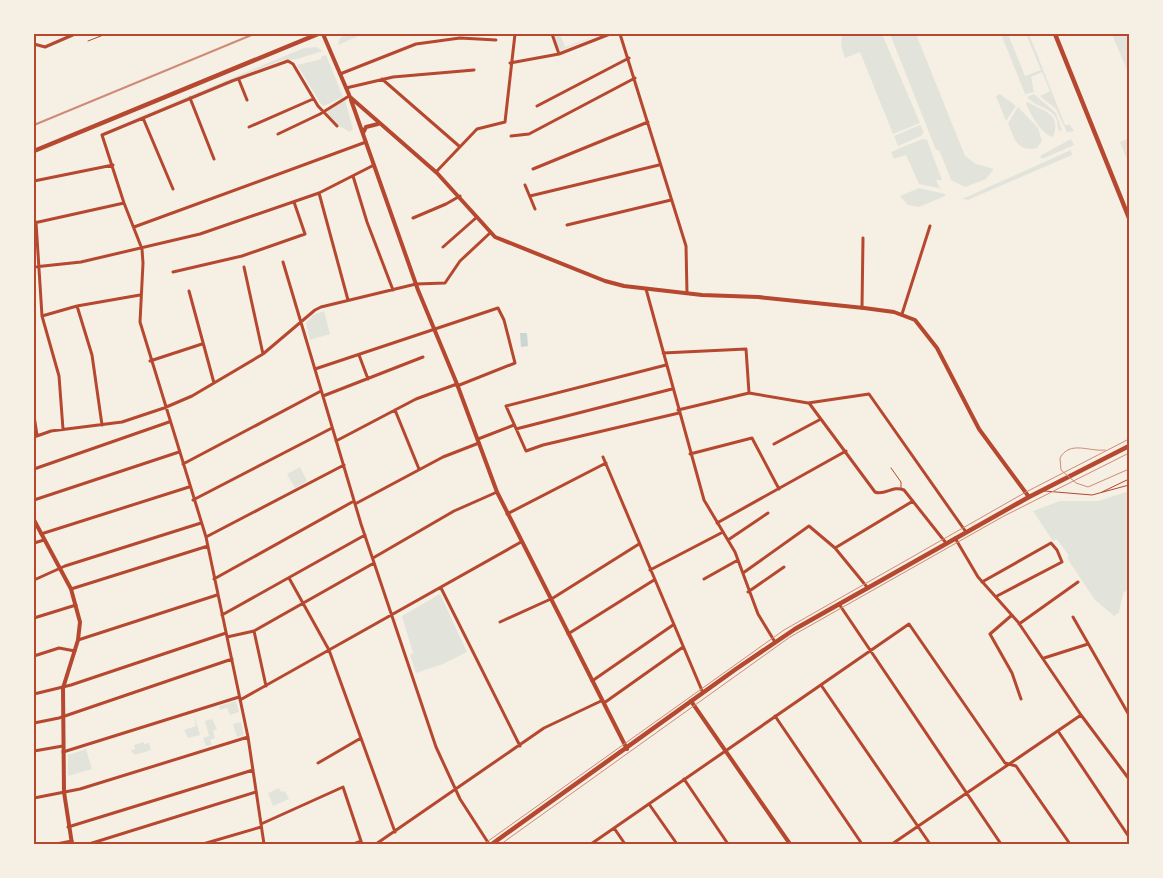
<svg xmlns="http://www.w3.org/2000/svg" width="1163" height="878" font-family="'Noto Sans',sans-serif">
	<rect width="100%" height="100%" fill="#f6efe4"/>
	<path fill="#e2e4dc" d="M 346,34 L 363,34 L 338,45 L 340,38 Z
		M 553,34 L 560,34 L 565,47 L 601,34 L 560,51 Z
		M 842,34 L 882,34 L 920,123 L 893,134 L 860,52 L 845,58 L 841,46 Z
		M 890,34 L 916,34 L 965,156 L 976,164 L 994,169 L 986,179 L 965,187 L 951,180 L 939,150 L 936,150 Z
		M 1001,34 L 1008,34 L 1025,76 L 1041,70 L 1026,34 L 1029,34 L 1065,125 L 1070,125 L 1074,131 L 1067,132 L 1056,109 L 1040,96 L 1050,91 L 1042,72 L 1031,77 L 1034,92 L 1025,94 Z
		M 1112,34 L 1129,34 L 1129,75 Z
		M 316,47 L 323,51 L 297,59 L 280,61 L 112,128 L 304,48 Z
		M 326,55 L 343,97 L 324,106 L 321,104 L 297,65 L 322,59 L 321,57 Z
		M 1000,94 L 1016,106 L 1006,121 L 996,96 Z
		M 1034,94 L 1056,113 L 1062,131 L 1058,130 C 1060,107 1038,110 1027,97 Z
		M 345,100 L 353,129 L 350,132 L 335,124 L 326,115 L 329,110 Z
		M 1028,102 C 1043,112 1062,112 1053,137 C 1041,134 1030,114 1026,103 Z
		M 1018,107 L 1038,128 L 1042,141 L 1037,148 C 1017,153 1014,138 1008,123 Z
		M 920,125 L 924,132 L 921,136 L 898,146 L 894,136 Z
		M 1129,138 L 1129,165 L 1120,142 Z
		M 922,139 L 927,140 L 942,180 L 936,180 L 939,187 L 943,189 L 919,184 L 906,155 L 894,159 L 891,152 Z
		M 1071,139 L 1074,145 L 1042,159 L 1040,156 Z
		M 1071,150 L 1072,155 L 968,200 L 962,199 Z
		M 919,188 L 945,194 L 945,196 L 919,207 L 908,205 L 900,196 Z
		M 324,311 L 330,334 L 310,340 L 306,323 L 313,315 Z
		M 300,467 L 307,481 L 295,488 L 287,474 Z
		M 1129,491 L 1129,589 L 1123,593 L 1119,613 L 1114,616 L 1095,600 L 1067,558 L 1069,556 L 1057,539 L 1053,541 L 1033,511 L 1060,501 L 1098,501 Z
		M 440,594 L 467,652 L 443,664 L 416,673 L 410,655 L 413,653 L 402,616 Z
		M 236,701 L 239,712 L 230,715 L 227,708 L 220,710 L 219,706 Z
		M 194,714 L 200,735 L 188,738 L 184,730 L 196,726 Z
		M 212,719 L 217,729 L 213,731 L 215,738 L 210,740 L 212,745 L 206,746 L 203,738 L 209,736 L 205,721 Z
		M 241,722 L 244,735 L 237,737 L 233,724 Z
		M 144,742 L 144,744 L 149,743 L 151,750 L 135,755 L 134,753 L 132,753 L 131,750 L 135,749 L 134,745 Z
		M 86,749 L 92,769 L 68,776 L 68,755 Z
		M 279,788 L 281,792 L 285,791 L 289,799 L 273,806 L 268,793 Z"/>
	<path fill="#c9d6d2" d="M 520,333 L 527,333 L 528,346 L 521,347 Z"/>
	<g fill="none" stroke-linecap="round" stroke-linejoin="round">
		<path stroke="#b5482f" stroke-width="1" d="M 88,41 L 106,34
			M 891,468 L 901,482 L 901,488
			M 1044,491 L 1092,495 L 1129,485
			M 1102,492 L 1129,479"/>
		<path stroke="#b5482f" stroke-width="3" d="M 552,34 L 559,54
			M 620,34 L 686,246 L 687,293
			M 34,44 L 45,47 L 75,34
			M 510,63 L 559,54 L 610,34
			M 340,74 L 416,44 L 460,38 L 496,40
			M 382,79 L 459,146
			M 239,80 L 247,100
			M 346,88 L 393,77 L 474,70
			M 190,98 L 214,159
			M 537,106 L 629,58
			M 143,118 L 173,189
			M 249,127 L 313,99
			M 278,134 L 320,114 L 349,96
			M 511,136 L 529,134 L 635,78
			M 533,169 L 648,122
			M 436,172 L 477,129 L 505,122 L 515,34
			M 353,176 L 367,222 L 393,290
			M 34,181 L 113,165
			M 525,185 L 535,209
			M 319,193 L 348,300
			M 530,196 L 659,165
			M 413,218 L 446,204 L 460,196
			M 36,222 L 42,316 L 59,376 L 63,429
			M 34,223 L 124,203
			M 567,225 L 671,200
			M 134,227 L 366,142
			M 443,247 L 477,217
			M 283,262 L 361,524 L 436,747 L 460,799 L 489,844
			M 34,267 L 81,262 L 200,234 L 319,193 L 374,165
			M 244,267 L 263,354
			M 173,272 L 242,256 L 305,234 L 294,202
			M 646,289 L 704,500 L 735,552 L 758,614 L 775,642
			M 189,291 L 214,383
			M 77,306 L 92,355 L 102,425
			M 862,308 L 863,238
			M 902,314 L 930,226
			M 42,316 L 77,306 L 140,295
			M 663,353 L 746,349 L 749,393
			M 359,355 L 368,379
			M 150,361 L 202,344
			M 666,365 L 506,406 L 526,451 L 543,445 L 679,413
			M 315,369 L 498,308 L 504,320 L 515,363 L 457,386
			M 323,396 L 423,357
			M 809,403 L 875,492 C 885,496 892,485 904,490 L 946,543
			M 395,410 L 419,469
			M 678,410 L 749,393 L 808,403 L 869,394 L 966,532
			M 34,416 L 37,435
			M 516,429 L 672,389
			M 34,437 L 51,431 L 122,422 L 164,408 L 192,396 L 263,354 L 315,310 L 321,307 L 416,284 L 445,283 L 460,261 L 490,233
			M 478,439 L 514,425
			M 336,441 L 416,399 L 457,384
			M 774,444 L 821,419
			M 690,454 L 752,438 L 779,489
			M 603,457 L 703,693
			M 183,464 L 321,391
			M 34,469 L 169,422
			M 34,500 L 179,452
			M 193,500 L 332,428
			M 355,504 L 443,457 L 479,443
			M 507,514 L 606,463
			M 717,523 L 846,451
			M 41,534 L 189,487
			M 206,537 L 344,465
			M 955,538 L 978,577 L 1018,622 L 1081,715 L 1129,779
			M 728,540 L 768,513
			M 34,543 L 44,540
			M 835,548 L 913,501
			M 373,558 L 454,511 L 497,492
			M 650,570 L 723,532
			M 743,573 L 809,526 L 835,548 L 867,587
			M 289,578 L 329,650 L 395,832
			M 214,579 L 354,501
			M 704,579 L 738,560
			M 34,580 L 65,566 L 201,523
			M 982,582 L 1051,543 L 1057,550 L 1062,562 L 997,596
			M 441,588 L 520,746
			M 71,589 L 208,546
			M 748,592 L 784,567
			M 839,604 L 1001,844
			M 222,615 L 365,535
			M 1012,615 L 990,634 L 1012,673 L 1021,699
			M 1073,617 L 1129,715
			M 34,618 L 76,605
			M 500,622 L 553,598 L 639,544
			M 1019,624 L 1078,582
			M 254,631 L 266,686
			M 568,634 L 654,580
			M 227,637 L 254,631 L 374,563
			M 78,640 L 217,595
			M 34,656 L 59,648 L 75,651
			M 1044,658 L 1088,644
			M 592,681 L 673,625
			M 821,685 L 930,844
			M 34,694 L 71,685 L 226,633
			M 240,700 L 521,542
			M 604,703 L 683,647
			M 775,716 L 862,844
			M 34,723 L 59,718 L 232,659
			M 1058,731 L 1129,837
			M 34,751 L 63,746
			M 63,752 L 239,697
			M 318,763 L 361,738
			M 684,779 L 728,844
			M 34,798 L 80,789 L 248,737
			M 649,804 L 677,844
			M 261,824 L 343,787 L 362,844
			M 68,827 L 253,770
			M 614,828 L 625,844
			M 56,844 L 72,841
			M 89,844 L 256,792
			M 203,844 L 261,827
			M 264,844 L 248,737 L 206,537 L 140,322 L 143,263 L 142,249 L 124,203 L 102,135 L 232,81 L 288,61 L 293,64 L 318,106 L 337,126
			M 354,844 L 361,841
			M 376,844 L 544,728 L 601,701
			M 591,844 L 909,624 L 1005,763 L 1016,766 L 1070,844
			M 892,844 L 1081,715"/>
		<path stroke="#b5482f" stroke-width="4" d="M 323,34 L 350,97 L 437,173 L 495,237 L 605,281 L 624,286 L 702,295 L 758,297 L 864,308 L 894,312 L 915,320 L 937,348 L 979,429 L 1029,497
			M 351,100 L 418,290 L 457,384 L 497,492 L 627,749
			M 363,133 L 366,127 L 378,124
			M 34,520 L 71,589 L 80,622 L 78,640 L 63,688 L 64,792 L 72,844
			M 691,701 L 790,844"/>
		<path stroke="#b5482f" stroke-width="4.5" d="M 1055,34 L 1129,218
			M 34,151 L 318,34
			M 492,844 L 736,669 L 795,629 L 1029,497 L 1129,446"/>
		<path stroke="#cf8b77" stroke-width="1" d="M 1105,450 C 1089,452 1070,440 1060,458 L 1061,470 L 1076,483 L 1088,487 L 1129,469
			M 484,844 L 784,630 L 1026,492 L 1129,439
			M 501,844 L 790,637 L 1004,516 L 1129,453"/>
		<path stroke="#cf8b77" stroke-width="2" d="M 34,125 L 254,34"/>
	</g>
	<rect width="1163" height="878" fill="none" stroke="#f6efe4" stroke-width="70"/>
	<rect x="35" y="35" width="1093" height="808" fill="none" stroke="#b5482f" stroke-width="2"/>
</svg>
